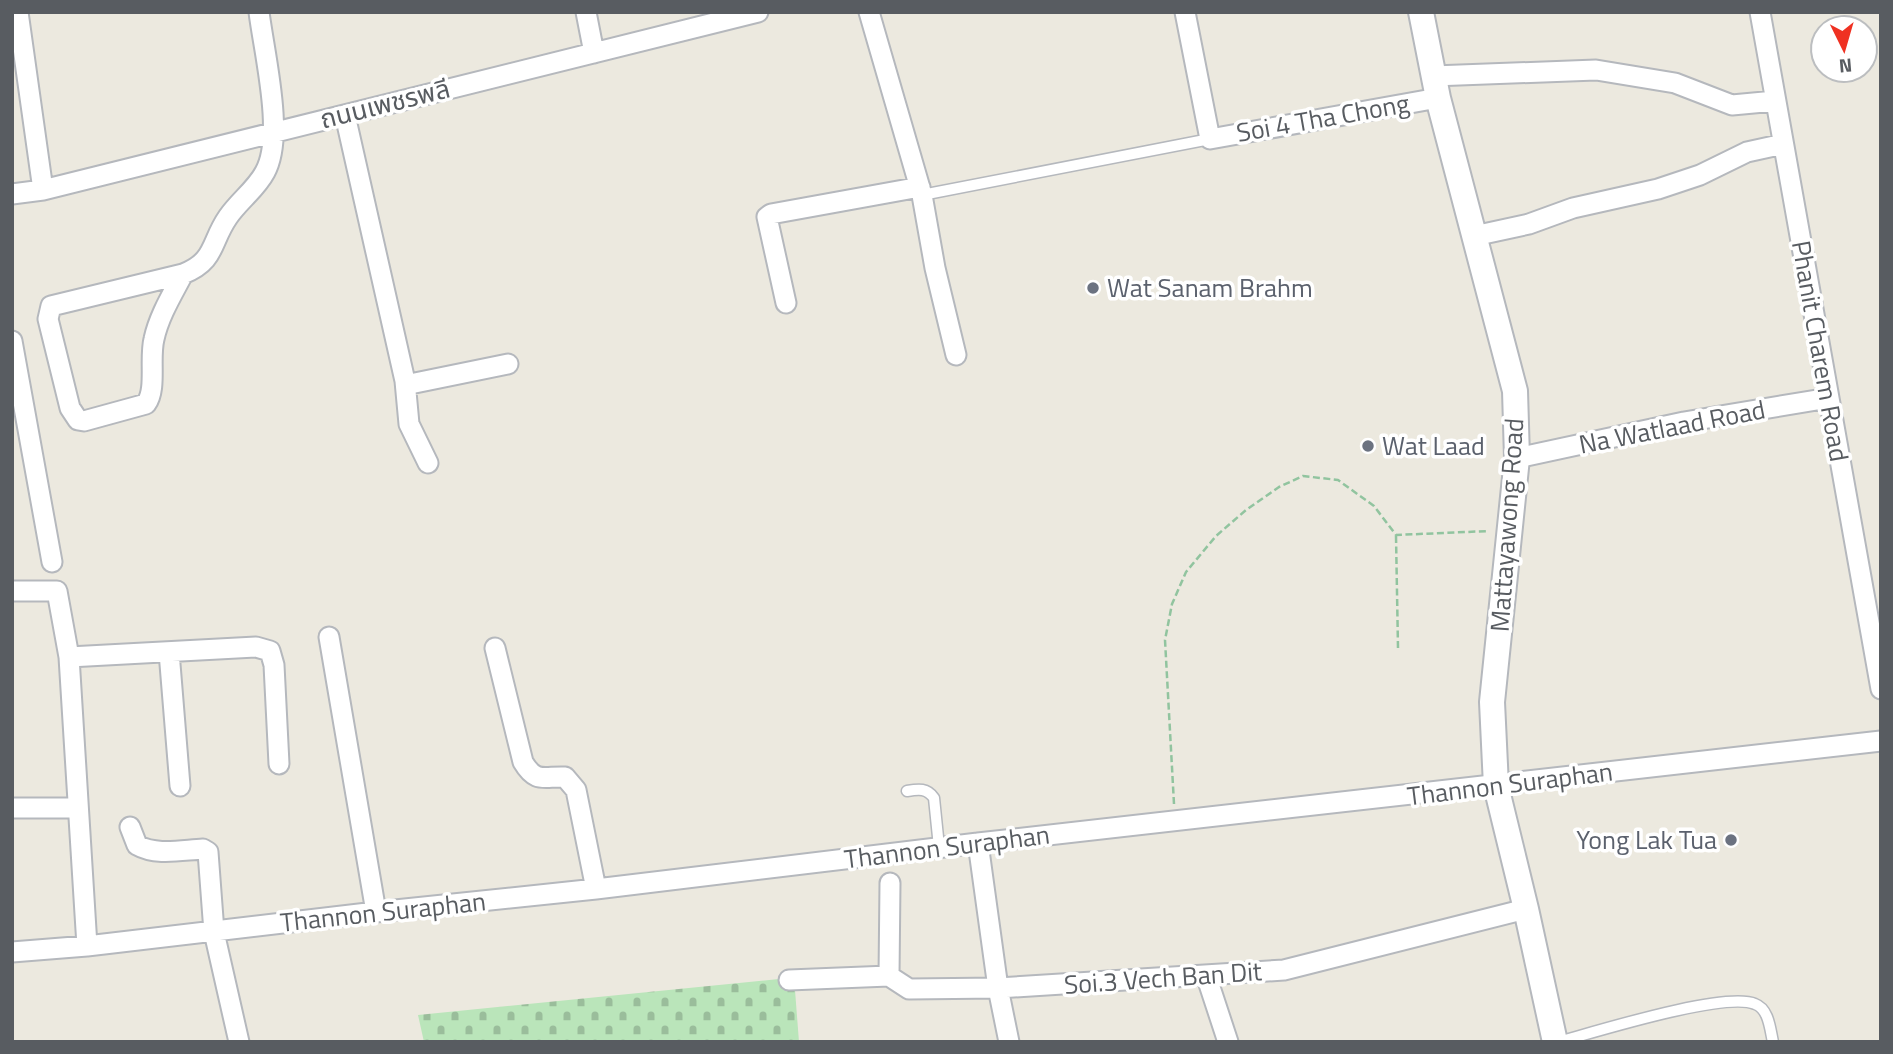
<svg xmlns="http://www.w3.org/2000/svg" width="1893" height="1054" font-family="'Titillium Web','Noto Sans Thai',sans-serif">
	<defs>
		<pattern id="cemetery-stones" width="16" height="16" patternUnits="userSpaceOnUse" patternTransform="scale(1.75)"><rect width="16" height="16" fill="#bae5ba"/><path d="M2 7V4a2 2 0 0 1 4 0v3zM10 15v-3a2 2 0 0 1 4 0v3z" fill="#9abd9b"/></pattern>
	</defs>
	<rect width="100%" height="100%" fill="#ece9df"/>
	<path fill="url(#cemetery-stones)" d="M 779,979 L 795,990 L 799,1042 L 424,1042 L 418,1015 Z"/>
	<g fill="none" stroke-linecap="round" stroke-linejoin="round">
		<defs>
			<path id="service" d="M 922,195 L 1210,139
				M 907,791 C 919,789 927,788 934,798 L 939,847
				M 1558,1042 C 1595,1032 1725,991 1755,1004 C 1769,1009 1770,1029 1773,1042"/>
			<path id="minor" d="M 18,12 L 43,190
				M 586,12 L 594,53
				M 869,12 L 922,195 L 935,268 L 956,355
				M 1185,12 L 1210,139 L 1438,98
				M 1760,12 L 1881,689
				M 1433,76 L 1596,70 L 1675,83 L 1732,105 L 1775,101
				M 345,115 L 405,381 L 410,384 L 508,364
				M 12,194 L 43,190 L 758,12
				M 1474,236 L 1529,224 L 1573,208 L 1658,189 L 1700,175 L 1747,152 L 1783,144
				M 183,274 C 172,295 159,316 154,339 C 149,359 157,389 146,404 L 84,421 L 78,420 L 70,408 L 48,319 L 51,306 L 183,274 C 216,261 210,243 228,217 C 239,201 256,189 265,172 C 285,136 264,53 259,12
				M 786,303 L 767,217 L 771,214 L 920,187
				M 12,341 L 52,562
				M 405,381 L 409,424 L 428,463
				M 1517,458 L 1684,422 L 1829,398
				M 12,591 L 57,591 L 69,657 L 87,946
				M 329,637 L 376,912
				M 495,648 L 523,762 C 536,784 544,776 565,777 L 576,790 L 596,889
				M 169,652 L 180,786
				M 69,657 L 256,647 L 270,651 L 274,665 L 279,764
				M 12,808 L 78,808
				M 130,827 L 137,845 C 156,856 182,850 203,849 L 208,852 L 214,932 L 239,1042
				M 978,843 L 998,988 L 1009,1042
				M 890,883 L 889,976 L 909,989 L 998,988 L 1284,970 L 1526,909
				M 12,952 L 87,946 L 376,912 L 596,889 L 978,843 L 1881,741
				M 1206,975 L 1228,1042
				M 789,980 L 889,976"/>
			<path id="tertiary" d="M 1421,12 L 1438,98 L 1515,391 L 1517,458 L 1492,702 L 1496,786 L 1526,909 L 1555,1042"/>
		</defs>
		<use href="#service" stroke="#b5b8bd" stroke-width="13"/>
		<use href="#minor" stroke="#b5b8bd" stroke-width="23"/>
		<use href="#tertiary" stroke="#b5b8bd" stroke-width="28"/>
		<path stroke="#91c49f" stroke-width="2.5" stroke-dasharray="7 3.5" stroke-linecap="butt" d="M 1396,536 L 1398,648
			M 1174,804 L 1165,640 L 1172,604 L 1186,572 L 1216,536 L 1246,510 L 1279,487 L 1303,476 L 1338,480 L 1374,506 L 1396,535 L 1489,531"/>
		<use href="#service" stroke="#fff" stroke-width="10"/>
		<use href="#minor" stroke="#fff" stroke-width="19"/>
		<use href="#tertiary" stroke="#fff" stroke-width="24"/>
	</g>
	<g fill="#6b7280" stroke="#fff" stroke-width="2.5">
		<circle cx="1093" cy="288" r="7"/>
		<circle cx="1368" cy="446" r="7"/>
		<circle cx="1731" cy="840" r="7"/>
	</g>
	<g text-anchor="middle" stroke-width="7" stroke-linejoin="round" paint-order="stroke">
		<g font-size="26" fill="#585c61" stroke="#fff">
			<text transform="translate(385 104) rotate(-14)" y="9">ถนนเพชรพลี</text>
			<text transform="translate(1323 118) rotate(-10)" y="9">Soi 4 Tha Chong</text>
			<text transform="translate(1820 351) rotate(80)" y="9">Phanit Charem Road</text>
			<text transform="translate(1672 427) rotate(-11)" y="9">Na Watlaad Road</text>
			<text transform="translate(1507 525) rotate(-86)" y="9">Mattayawong Road</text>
			<text transform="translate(1510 784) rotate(-7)" y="9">Thannon Suraphan</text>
			<text transform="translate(947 847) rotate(-7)" y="9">Thannon Suraphan</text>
			<text transform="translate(383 912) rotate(-6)" y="9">Thannon Suraphan</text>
			<text transform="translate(1163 978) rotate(-4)" y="9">Soi.3 Vech Ban Dit</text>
		</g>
		<g font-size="26" fill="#5b616d" stroke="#fff" text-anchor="start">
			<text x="1107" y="297">Wat Sanam Brahm</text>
			<text x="1382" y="455">Wat Laad</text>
			<text x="1717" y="849" text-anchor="end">Yong Lak Tua</text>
		</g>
	</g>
	<rect width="1893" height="1054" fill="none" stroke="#585c61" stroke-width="28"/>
	<g transform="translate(1844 49) rotate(175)"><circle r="33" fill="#ffffff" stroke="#bcbec0" stroke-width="2"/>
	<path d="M0-5L12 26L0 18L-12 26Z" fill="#ef3122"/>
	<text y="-10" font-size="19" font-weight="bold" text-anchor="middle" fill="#585c61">N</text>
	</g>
</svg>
